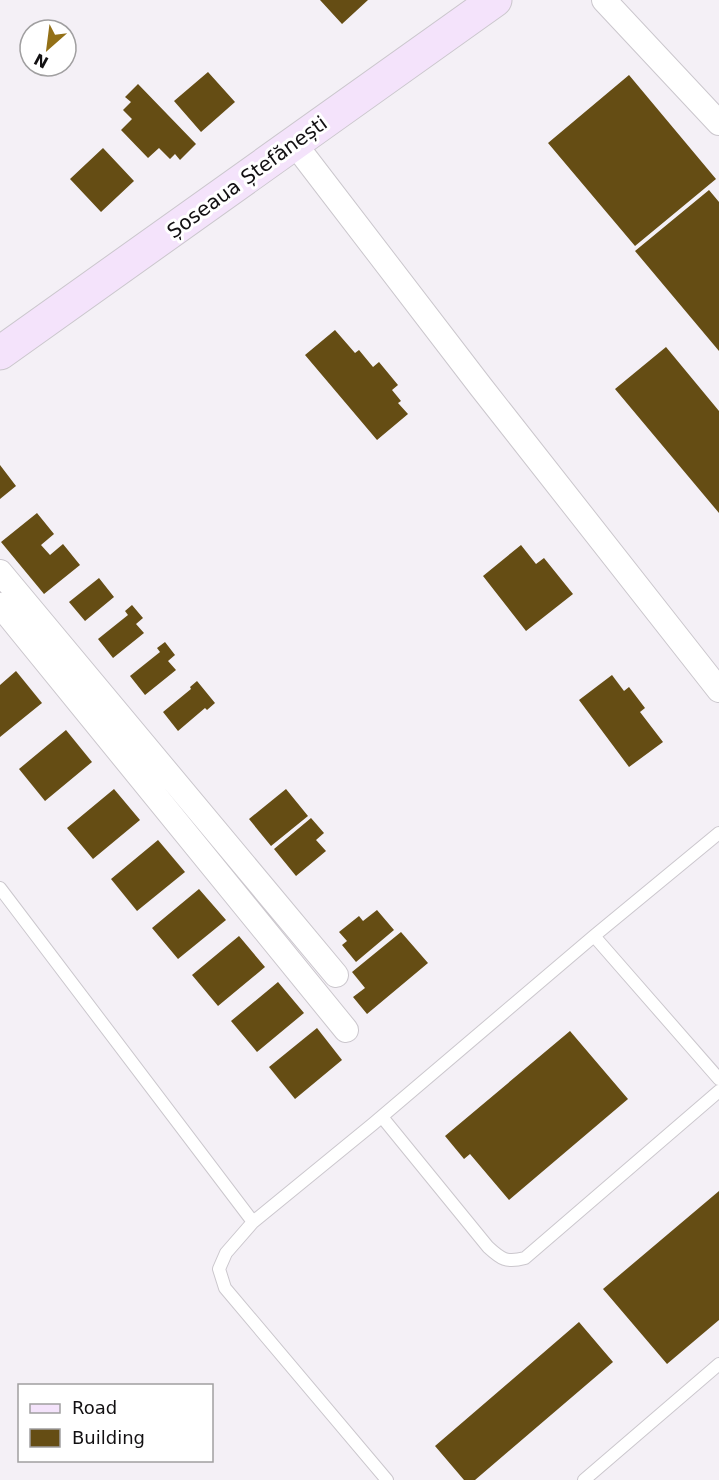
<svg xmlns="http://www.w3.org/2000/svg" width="719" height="1480" font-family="'DejaVu Sans',sans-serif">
	<rect width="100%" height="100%" fill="#f4f0f6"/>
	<path fill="#654d14" d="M 320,0 L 368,0 L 342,24 Z
		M 208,72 L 235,102 L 201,132 L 174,101 Z
		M 629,75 L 716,179 L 635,246 L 548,143 Z
		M 138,84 L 196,144 L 180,160 L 175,154 L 170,159 L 159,148 L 148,158 L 121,130 L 132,119 L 123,110 L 131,102 L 125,97 Z
		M 103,148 L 134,181 L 101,212 L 70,179 Z
		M 709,190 L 719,202 L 719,351 L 635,251 Z
		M 335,330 L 355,353 L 359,350 L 373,367 L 379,362 L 398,385 L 392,390 L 401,401 L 398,403 L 408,414 L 377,440 L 305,355 Z
		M 666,347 L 719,411 L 719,513 L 615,389 Z
		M 0,465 L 16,486 L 0,499 Z
		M 37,513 L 54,534 L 41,545 L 50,555 L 63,544 L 80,565 L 44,594 L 1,542 Z
		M 521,545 L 536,564 L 544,558 L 573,594 L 526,631 L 483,576 Z
		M 99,578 L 114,597 L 85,621 L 69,602 Z
		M 132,605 L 143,618 L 136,624 L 144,633 L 113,658 L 98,639 L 128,615 L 125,611 Z
		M 165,642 L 175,655 L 168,661 L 176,670 L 145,695 L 130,676 L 160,652 L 157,648 Z
		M 16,671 L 42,703 L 0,737 L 0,685 Z
		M 612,675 L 624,691 L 629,687 L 645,708 L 640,712 L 663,742 L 629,767 L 579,700 Z
		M 197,681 L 215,703 L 207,710 L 205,708 L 178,731 L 163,712 L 191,689 L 190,687 Z
		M 66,730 L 92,762 L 45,801 L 19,769 Z
		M 114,789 L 140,820 L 93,859 L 67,828 Z
		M 286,789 L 308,816 L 271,846 L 249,819 Z
		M 311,818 L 324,833 L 316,840 L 326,851 L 296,876 L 274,849 Z
		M 158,840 L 185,872 L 137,911 L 111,879 Z
		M 199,889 L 226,920 L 178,959 L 152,928 Z
		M 377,910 L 394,930 L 356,962 L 342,945 L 347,941 L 339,932 L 359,916 L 363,921 Z
		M 401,932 L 428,963 L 367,1014 L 353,997 L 365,988 L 352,972 Z
		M 239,936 L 265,967 L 218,1006 L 192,975 Z
		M 278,982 L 304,1013 L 257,1052 L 231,1021 Z
		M 317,1028 L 342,1060 L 295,1099 L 269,1067 Z
		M 570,1031 L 628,1099 L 509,1200 L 470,1154 L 464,1159 L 445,1136 Z
		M 719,1191 L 719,1320 L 667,1364 L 603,1289 Z
		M 579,1322 L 613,1362 L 475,1480 L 464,1480 L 435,1446 Z"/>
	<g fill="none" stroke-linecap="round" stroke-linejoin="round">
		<defs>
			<path id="service" d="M 0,888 L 253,1222
				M 594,936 L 719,1079
				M 382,1117 L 488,1247 C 501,1259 506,1263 525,1258 L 719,1091
				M 387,1480 L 225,1288 L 219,1269 L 226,1253 L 253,1222 L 373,1124 L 594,936 L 719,833
				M 584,1480 L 719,1364"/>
			<path id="minor" d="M 604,0 L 719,123
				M 294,143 L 481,387 L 719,690
				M 0,572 L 336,975
				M 0,605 L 346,1030"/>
			<path id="secondary" d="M 0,353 L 495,0"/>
		</defs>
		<use href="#service" stroke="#cbc7cd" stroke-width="14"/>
		<use href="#minor" stroke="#cbc7cd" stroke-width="26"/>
		<use href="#secondary" stroke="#cbc7cd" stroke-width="35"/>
		<use href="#service" stroke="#fff" stroke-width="12"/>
		<use href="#minor" stroke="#fff" stroke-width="24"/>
		<use href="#secondary" stroke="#f4e3fb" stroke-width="33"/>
	</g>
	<g text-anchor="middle" stroke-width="6" stroke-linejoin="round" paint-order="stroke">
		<g font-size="20" fill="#121012" stroke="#fff">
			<text transform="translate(247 177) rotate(-36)" y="7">Șoseaua Ștefănești</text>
		</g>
	</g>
	<rect x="18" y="1384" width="195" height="78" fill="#ffffff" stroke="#a09fa0" stroke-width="1.5"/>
	<rect x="30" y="1404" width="30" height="9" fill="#f4e3fb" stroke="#a09fa0" stroke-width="1.5"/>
	<text x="72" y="1414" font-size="18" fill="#121012">Road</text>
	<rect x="30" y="1429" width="30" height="18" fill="#654d14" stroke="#a09fa0" stroke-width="1.5"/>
	<text x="72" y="1444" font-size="18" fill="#121012">Building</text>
	<g transform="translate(48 48) rotate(208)"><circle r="28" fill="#ffffff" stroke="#a09fa0" stroke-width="1.5"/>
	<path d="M0-4.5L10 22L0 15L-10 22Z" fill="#937017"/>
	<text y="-9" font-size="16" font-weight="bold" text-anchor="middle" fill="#121012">N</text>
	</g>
</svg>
